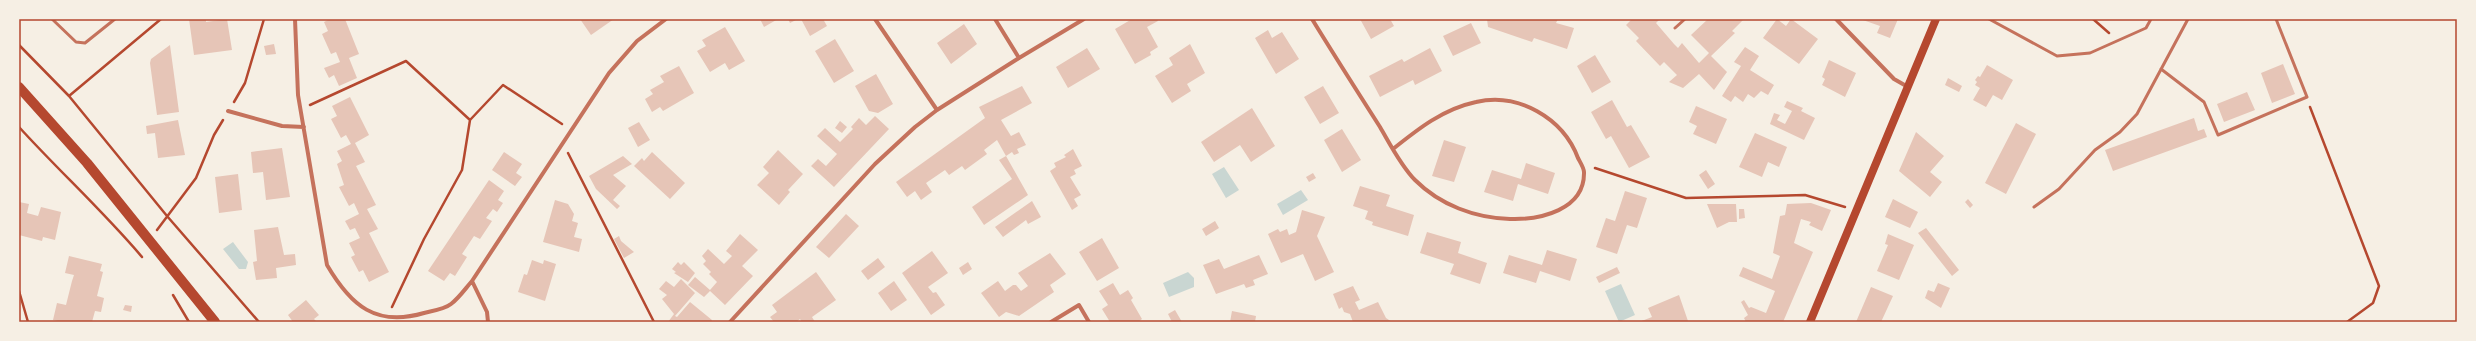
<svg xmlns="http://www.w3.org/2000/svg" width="2476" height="341" font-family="'Alegreya Sans',sans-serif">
	<rect width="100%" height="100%" fill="#f6efe4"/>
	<path fill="#c9d6d2" d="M 1224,167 L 1239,190 L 1226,198 L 1212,174 Z
		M 1301,190 L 1308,200 L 1283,215 L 1277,204 Z
		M 233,242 L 248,262 L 246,269 L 239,269 L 223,249 Z
		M 1188,272 L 1194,278 L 1194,287 L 1169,297 L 1163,283 Z
		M 1621,284 L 1635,315 L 1619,322 L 1605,291 Z"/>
	<path fill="#e6c5b7" d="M 189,19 L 206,19 L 206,22 L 227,19 L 232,50 L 194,55 Z
		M 330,19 L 345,19 L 359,54 L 349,58 L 357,78 L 339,86 L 334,75 L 329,78 L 324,68 L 340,62 L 336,52 L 331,54 L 322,34 L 328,31 L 324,22 Z
		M 580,19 L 614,19 L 591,35 Z
		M 760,19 L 778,19 L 764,27 Z
		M 788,19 L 798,19 L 790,23 Z
		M 801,19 L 823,19 L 827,26 L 810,36 Z
		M 1132,19 L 1157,19 L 1158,21 L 1147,27 L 1158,47 L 1150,52 L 1151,55 L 1135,64 L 1115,29 Z
		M 1360,19 L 1390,19 L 1394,26 L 1371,39 Z
		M 1487,19 L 1558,19 L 1556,23 L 1574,28 L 1567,49 L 1534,38 L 1532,42 L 1488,27 Z
		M 1632,19 L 1660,19 L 1656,23 L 1674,44 L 1678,48 L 1682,43 L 1699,63 L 1709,53 L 1691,35 L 1708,19 L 1744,19 L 1732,31 L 1735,33 L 1711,56 L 1727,72 L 1714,90 L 1699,74 L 1683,88 L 1669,82 L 1677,75 L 1664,62 L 1660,66 L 1636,41 L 1639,38 L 1626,25 Z
		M 1777,19 L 1786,26 L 1791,19 L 1818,39 L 1799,64 L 1763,38 Z
		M 1860,19 L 1898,19 L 1890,38 L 1877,33 L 1880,26 Z
		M 1471,23 L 1481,43 L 1453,56 L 1443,36 Z
		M 964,24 L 977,44 L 951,64 L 937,43 Z
		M 725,27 L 745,61 L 729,70 L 725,63 L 710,72 L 697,51 L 706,46 L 702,40 Z
		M 1268,30 L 1272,38 L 1282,32 L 1299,59 L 1276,74 L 1255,38 Z
		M 835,39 L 854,71 L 834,83 L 815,51 Z
		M 274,44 L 276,54 L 266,55 L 264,46 Z
		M 1190,44 L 1205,73 L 1187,84 L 1191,91 L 1172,103 L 1155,76 L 1173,65 L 1169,58 Z
		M 170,45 L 179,112 L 157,115 L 150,63 L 151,59 Z
		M 1745,47 L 1759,56 L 1750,70 L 1774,85 L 1768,95 L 1761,91 L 1754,98 L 1748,94 L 1743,102 L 1735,96 L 1731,102 L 1722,96 L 1741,66 L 1734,62 Z
		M 1087,48 L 1100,69 L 1068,88 L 1056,67 Z
		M 1430,48 L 1442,71 L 1415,85 L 1413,80 L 1380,97 L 1369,76 L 1402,59 L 1404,62 Z
		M 1595,55 L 1611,82 L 1592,93 L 1577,66 Z
		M 1829,60 L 1856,73 L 1845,97 L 1822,85 L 1825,79 L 1822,77 Z
		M 2283,64 L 2295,94 L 2272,103 L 2261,73 Z
		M 1987,65 L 2013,80 L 2002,100 L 1993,95 L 1986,107 L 1973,100 L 1980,88 L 1975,85 L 1977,82 L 1975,80 L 1978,76 L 1980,77 Z
		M 679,66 L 694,93 L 663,111 L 660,107 L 652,112 L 645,99 L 653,94 L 650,90 L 664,82 L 660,76 Z
		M 876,74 L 893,104 L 878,113 L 869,111 L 855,86 Z
		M 1948,78 L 1962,86 L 1959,92 L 1945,85 Z
		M 1022,86 L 1032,103 L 1001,120 L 1011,136 L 1019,132 L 1026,145 L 1017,149 L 1019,153 L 1014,155 L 1012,152 L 1006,156 L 997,140 L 984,150 L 987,154 L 965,170 L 962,166 L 949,175 L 945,170 L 926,183 L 932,192 L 921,200 L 915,191 L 907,197 L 896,182 L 985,118 L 979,107 Z
		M 1323,86 L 1339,113 L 1320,124 L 1304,97 Z
		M 2247,92 L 2255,110 L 2224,122 L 2217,104 Z
		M 350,97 L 369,135 L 355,143 L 365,162 L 356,166 L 376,205 L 367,209 L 378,229 L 369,233 L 389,272 L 369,282 L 363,270 L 359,272 L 351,257 L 355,255 L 349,243 L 360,238 L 355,228 L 350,230 L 345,221 L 359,214 L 354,203 L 349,206 L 339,187 L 344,185 L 337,164 L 342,161 L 337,151 L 351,144 L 346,135 L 341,138 L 331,119 L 337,116 L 332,106 Z
		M 1612,100 L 1627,127 L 1631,125 L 1650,157 L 1629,168 L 1611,136 L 1606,139 L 1591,112 Z
		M 1787,101 L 1803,108 L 1801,111 L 1815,118 L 1804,140 L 1770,124 L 1774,113 L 1780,115 L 1777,120 L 1785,124 L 1792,111 L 1784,107 Z
		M 1696,106 L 1727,119 L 1716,144 L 1693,134 L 1697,126 L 1689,122 Z
		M 1252,108 L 1275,146 L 1251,162 L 1240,145 L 1214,162 L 1201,142 Z
		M 875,116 L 889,129 L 834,187 L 811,166 L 818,159 L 826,166 L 837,154 L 817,136 L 825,128 L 840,142 L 853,129 L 851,127 L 859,118 L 866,125 Z
		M 2194,118 L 2198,131 L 2204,129 L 2207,137 L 2113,171 L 2105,150 Z
		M 178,120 L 185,155 L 158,158 L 155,133 L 147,134 L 146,126 Z
		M 840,121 L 847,127 L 842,133 L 835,128 Z
		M 639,122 L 650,140 L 638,147 L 628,128 Z
		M 2016,123 L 2036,134 L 2006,194 L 1985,183 Z
		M 1342,129 L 1361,160 L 1342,172 L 1324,140 Z
		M 1916,132 L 1944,156 L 1930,172 L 1942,182 L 1930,197 L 1899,171 Z
		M 1755,133 L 1787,147 L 1779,167 L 1768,162 L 1762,177 L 1739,167 Z
		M 1444,140 L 1466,147 L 1454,182 L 1432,176 Z
		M 282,148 L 290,197 L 266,200 L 263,172 L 253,173 L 251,152 Z
		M 1073,149 L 1082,166 L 1074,170 L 1076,174 L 1070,177 L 1081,195 L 1074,199 L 1078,206 L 1072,210 L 1050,171 L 1056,167 L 1054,163 L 1066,157 L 1064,155 Z
		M 778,150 L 803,174 L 788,190 L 790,192 L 779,205 L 757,185 L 769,173 L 763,167 Z
		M 504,152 L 522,164 L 516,173 L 522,177 L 515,186 L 492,170 Z
		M 652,152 L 685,183 L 670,199 L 634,166 L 642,158 L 644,161 Z
		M 623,156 L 632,164 L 613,175 L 626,186 L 613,200 L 620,206 L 617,209 L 596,189 L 589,176 Z
		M 1006,156 L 1028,195 L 984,225 L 972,207 L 1012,179 L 999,160 Z
		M 1526,163 L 1555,173 L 1548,194 L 1518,184 L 1513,201 L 1484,192 L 1492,170 L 1521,179 Z
		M 1706,170 L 1715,184 L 1708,189 L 1699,175 Z
		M 1313,173 L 1316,178 L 1309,182 L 1306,177 Z
		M 238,174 L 242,210 L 219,213 L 215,177 Z
		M 489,180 L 504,191 L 498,200 L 503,203 L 497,212 L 493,209 L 486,218 L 492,221 L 480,239 L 474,236 L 462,254 L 467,257 L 455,276 L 450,273 L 444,281 L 428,271 Z
		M 1360,186 L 1390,195 L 1386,206 L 1414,215 L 1408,236 L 1372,225 L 1373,222 L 1365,219 L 1368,211 L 1353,206 Z
		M 1625,191 L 1647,198 L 1637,228 L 1627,225 L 1617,254 L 1596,247 L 1606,218 L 1615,221 Z
		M 1893,199 L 1918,212 L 1910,228 L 1885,217 Z
		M 1968,199 L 1973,205 L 1970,208 L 1965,202 Z
		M 555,200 L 568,204 L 574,214 L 572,221 L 578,223 L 574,237 L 582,239 L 579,252 L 543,242 Z
		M 1032,201 L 1041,217 L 1028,224 L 1026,220 L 1003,237 L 995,227 Z
		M 19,202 L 29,204 L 27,213 L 38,216 L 41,207 L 61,212 L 55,240 L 43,237 L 42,241 L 19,235 Z
		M 1811,203 L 1831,210 L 1822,231 L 1809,225 L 1811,222 L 1801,219 L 1794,243 L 1813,252 L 1783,322 L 1746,322 L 1744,318 L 1748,315 L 1741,302 L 1744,300 L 1749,308 L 1751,307 L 1766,313 L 1775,291 L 1739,276 L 1743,267 L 1772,279 L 1780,256 L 1773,253 L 1780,216 L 1785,215 L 1787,204 Z
		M 1707,204 L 1736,204 L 1737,222 L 1729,222 L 1717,228 Z
		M 1739,209 L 1744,209 L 1745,218 L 1739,219 Z
		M 1302,210 L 1325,217 L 1317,236 L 1334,272 L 1315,281 L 1303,254 L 1281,263 L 1268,234 L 1278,229 L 1280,232 L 1287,229 L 1289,235 L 1296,232 Z
		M 846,214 L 859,226 L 829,258 L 816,247 Z
		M 1215,221 L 1219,228 L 1206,236 L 1202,229 Z
		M 278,227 L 284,255 L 295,254 L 296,265 L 276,268 L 277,278 L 256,280 L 253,262 L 257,261 L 254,230 Z
		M 1926,228 L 1959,270 L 1952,276 L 1918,233 Z
		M 1427,232 L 1461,242 L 1458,253 L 1487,263 L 1480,284 L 1450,274 L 1454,264 L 1420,253 Z
		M 740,234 L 758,250 L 742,266 L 753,276 L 725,305 L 710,291 L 704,297 L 688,285 L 695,277 L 710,290 L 717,282 L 709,274 L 711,272 L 703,264 L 706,261 L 702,256 L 708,249 L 724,264 L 732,256 L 726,251 Z
		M 1888,234 L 1914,245 L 1899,280 L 1877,271 L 1888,245 L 1885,244 Z
		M 619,236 L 621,241 L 634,252 L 624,258 L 614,239 Z
		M 1102,238 L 1119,268 L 1097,281 L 1079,252 Z
		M 1547,250 L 1577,259 L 1570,281 L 1540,271 L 1536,283 L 1503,273 L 1509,255 L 1542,265 Z
		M 932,251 L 948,273 L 928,287 L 933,293 L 936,292 L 945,305 L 931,315 L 902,273 Z
		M 1050,253 L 1066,274 L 1050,285 L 1054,292 L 1019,316 L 1006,312 L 999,317 L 981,293 L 998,281 L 1005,291 L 1013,285 L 1016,285 L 1021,291 L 1028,286 L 1018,273 Z
		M 1259,255 L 1268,274 L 1253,280 L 1255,285 L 1246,288 L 1244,284 L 1216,294 L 1203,265 L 1219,259 L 1224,269 Z
		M 69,256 L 102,264 L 100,271 L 103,272 L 97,296 L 104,298 L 101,312 L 95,311 L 92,322 L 63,322 L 53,320 L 57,303 L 66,305 L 72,281 L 74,275 L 65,273 Z
		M 878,258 L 885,267 L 868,280 L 861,271 Z
		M 532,260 L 543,264 L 544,260 L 556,264 L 545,301 L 518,292 L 524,274 L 527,275 Z
		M 678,262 L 681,265 L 684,262 L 695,273 L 688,282 L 674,273 L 676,272 L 672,269 Z
		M 968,262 L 972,269 L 963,275 L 959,268 Z
		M 1617,267 L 1620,273 L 1599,283 L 1596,277 Z
		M 816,272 L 836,300 L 812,317 L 815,322 L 802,322 L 800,319 L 796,322 L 774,322 L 770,317 L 777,312 L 772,305 Z
		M 681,279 L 695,293 L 675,316 L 677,317 L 690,302 L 712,320 L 711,322 L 668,322 L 674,314 L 662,299 L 667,295 L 659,289 L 666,281 L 674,287 Z
		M 894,281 L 907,300 L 891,311 L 878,293 Z
		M 1113,283 L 1120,295 L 1128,290 L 1133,298 L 1131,300 L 1142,319 L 1138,322 L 1110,322 L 1102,309 L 1108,305 L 1099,291 Z
		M 1938,283 L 1950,288 L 1941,308 L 1925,298 L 1928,290 L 1934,292 Z
		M 1353,286 L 1360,300 L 1355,302 L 1359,310 L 1378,302 L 1386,318 L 1392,322 L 1353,322 L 1350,314 L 1344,312 L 1342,307 L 1339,309 L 1333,294 Z
		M 1871,287 L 1893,296 L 1881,322 L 1856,322 Z
		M 1679,295 L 1688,321 L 1639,322 L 1652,317 L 1648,308 Z
		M 306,300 L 319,315 L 314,319 L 317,322 L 293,322 L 288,315 Z
		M 125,305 L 132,306 L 131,312 L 123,310 Z
		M 1175,310 L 1182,322 L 1172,322 L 1168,314 Z
		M 1232,311 L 1256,316 L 1255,322 L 1230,322 Z"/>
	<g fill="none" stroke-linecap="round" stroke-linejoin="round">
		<path stroke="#b5482f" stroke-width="2.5" d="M 2093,19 L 2109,33
			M 19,45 L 69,96 L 167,216 L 259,322
			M 69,96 L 161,19
			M 234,102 L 245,83 L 264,19
			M 310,105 L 406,61 L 470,120 L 503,85 L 562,124
			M 2310,107 L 2379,286 L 2373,303 L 2347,322
			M 19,127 C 59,171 103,211 142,257
			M 568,153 L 654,322
			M 1595,168 L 1686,198 L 1805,195 L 1845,207
			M 157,230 L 196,178 L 214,135 L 223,120
			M 19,291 L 28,322
			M 173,295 L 189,322
			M 392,307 L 424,239 L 462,170 L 470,120"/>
		<path stroke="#c5725c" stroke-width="3" d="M 52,19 L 76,42 L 85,43 L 115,19
			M 1989,19 L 2057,56 L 2090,53 L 2146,28 L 2151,19
			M 1675,28 L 1685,19
			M 2161,69 L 2204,102 L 2218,135 L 2307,97 L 2276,19
			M 2034,207 L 2059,189 L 2095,150 L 2120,132 L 2137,114 L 2188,19"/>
		<path stroke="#c5725c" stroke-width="4" d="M 295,19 L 298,95 L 327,265 C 351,306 376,327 424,313 C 432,311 445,309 451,304 C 459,298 465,289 472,281 L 609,73 L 637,41 L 666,19
			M 875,19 L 937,110
			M 995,19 L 1019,58
			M 1312,19 C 1334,55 1357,91 1380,127 C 1390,144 1401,166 1415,180 C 1440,205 1475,218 1510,219 C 1540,220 1585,210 1584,172 C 1584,168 1580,162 1578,158 C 1563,118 1518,92 1476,102 C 1443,109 1418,129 1393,149
			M 1836,19 L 1894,79 L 1908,87
			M 228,111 L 282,126 L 304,127
			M 472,281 L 487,312 L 488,322
			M 730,322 L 875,164 L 915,127 L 937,110 L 1019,58 L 1084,19
			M 1051,322 L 1079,305 L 1089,322"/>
		<path stroke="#b5482f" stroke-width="8" d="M 1810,322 L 1936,19"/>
		<path stroke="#b5482f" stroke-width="10" d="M 19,87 L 87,163 L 215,322"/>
	</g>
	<rect width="2476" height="341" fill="none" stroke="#f6efe4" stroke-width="40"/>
	<rect x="20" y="20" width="2436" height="301" fill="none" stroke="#b5482f" stroke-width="1.5"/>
</svg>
